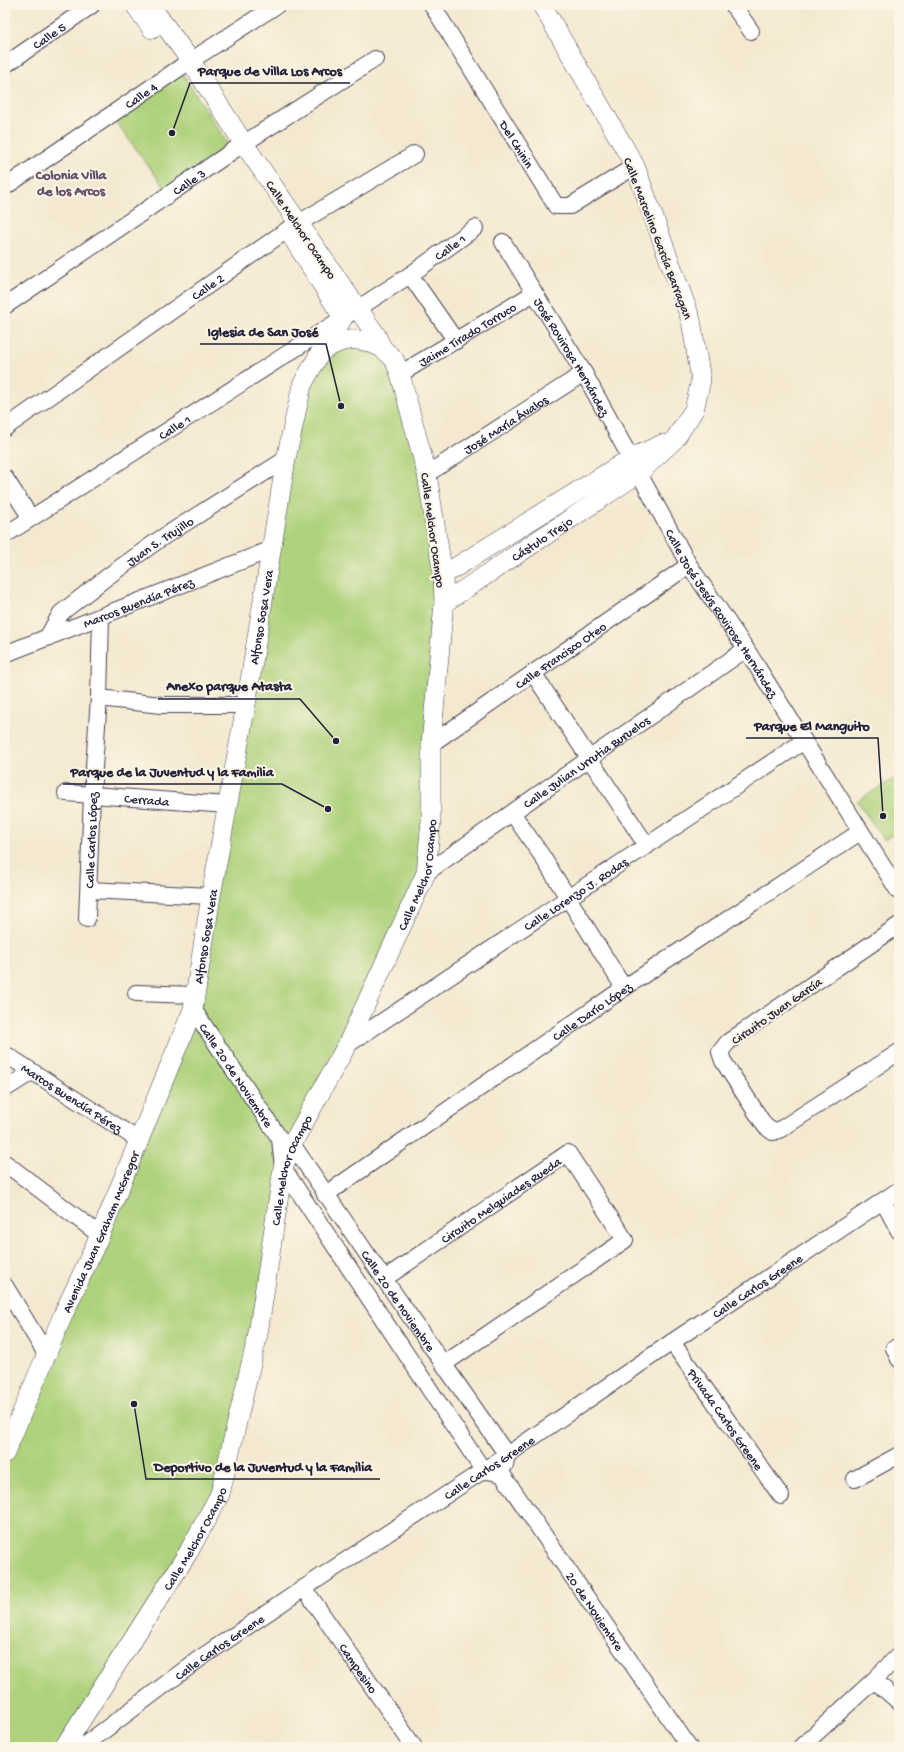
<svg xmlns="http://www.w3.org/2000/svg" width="904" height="1752" font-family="'Gochi Hand',sans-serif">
	<rect width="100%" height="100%" fill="#fcf5e5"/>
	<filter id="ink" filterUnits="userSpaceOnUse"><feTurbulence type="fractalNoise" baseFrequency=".025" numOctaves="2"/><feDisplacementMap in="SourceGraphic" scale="8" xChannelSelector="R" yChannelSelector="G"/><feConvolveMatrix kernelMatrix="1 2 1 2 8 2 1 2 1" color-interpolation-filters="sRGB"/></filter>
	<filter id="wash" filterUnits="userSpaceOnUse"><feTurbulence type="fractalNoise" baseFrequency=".012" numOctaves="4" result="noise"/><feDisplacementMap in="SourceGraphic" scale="16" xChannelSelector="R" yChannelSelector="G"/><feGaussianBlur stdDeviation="0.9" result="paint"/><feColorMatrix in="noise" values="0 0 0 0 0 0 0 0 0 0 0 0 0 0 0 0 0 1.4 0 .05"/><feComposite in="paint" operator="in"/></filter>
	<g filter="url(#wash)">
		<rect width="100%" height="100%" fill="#f4e9d0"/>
		<path fill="#aed27b" stroke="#687a5b" d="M 180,70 L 231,149 L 167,191 L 112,117 Z
			M 341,341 L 394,359 L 443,575 L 426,873 L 283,1168 L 220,1494 L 63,1747 L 5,1747 L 5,1453 L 193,1009 L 302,385 Z
			M 899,776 L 899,831 L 884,840 L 857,801 Z"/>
	</g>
	<g filter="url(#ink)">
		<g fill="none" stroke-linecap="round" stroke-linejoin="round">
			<defs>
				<g id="minor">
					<path id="s1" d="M 432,5 L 556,206 L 570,206 L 635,166"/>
					<path d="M 733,5 L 751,31"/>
					<path id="s2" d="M 5,65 L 92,5"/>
					<path id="s3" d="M 5,187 L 181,67 L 277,5"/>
					<path id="s4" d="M 503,242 L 584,373 L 689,565 L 746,649 L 899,892"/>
					<path d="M 410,275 L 456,341"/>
					<path id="s5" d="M 5,306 L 234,150 L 375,59"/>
					<path id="s6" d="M 400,374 L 534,293"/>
					<path id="s7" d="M 5,428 L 287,230 L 415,154"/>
					<path id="s8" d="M 427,474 L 584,373"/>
					<path d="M 5,478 L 31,518"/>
					<path id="s9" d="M 5,535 L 410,275 L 475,228"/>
					<path id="s10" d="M 47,638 L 61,613 L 107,577 L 160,539 L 286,459"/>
					<path id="s11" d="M 5,654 L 272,549"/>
					<path d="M 533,673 L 647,846"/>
					<path d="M 99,698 L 161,705 L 246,705"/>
					<path id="s12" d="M 431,744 L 689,565"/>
					<path id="s13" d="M 66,793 L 227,805"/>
					<path d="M 513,814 L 542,856 L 624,988"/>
					<path id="s14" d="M 426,873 L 746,649"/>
					<path d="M 89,890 L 211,896"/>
					<path id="s15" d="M 87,919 L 92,795 L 99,698 L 101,617"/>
					<path d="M 899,925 L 728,1042 L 720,1052 L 723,1061 L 765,1126 L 773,1132 L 781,1129 L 899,1052"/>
					<path d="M 136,993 L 194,995"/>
					<path id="s16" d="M 193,1009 L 280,1139 L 283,1168 L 483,1470 L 502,1474 L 689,1747"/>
					<path id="s17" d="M 347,1045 L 804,741"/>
					<path id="s18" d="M 5,1054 L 140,1141"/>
					<path d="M 5,1089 L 32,1072"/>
					<path id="s19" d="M 282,1140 L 292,1144 L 384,1279 L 507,1455 L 505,1465"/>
					<path d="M 5,1163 L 100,1235"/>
					<path id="s20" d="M 325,1195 L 624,988 L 860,832"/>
					<path d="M 883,1201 L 899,1231"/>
					<path id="s21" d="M 384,1279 L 568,1153 L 625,1240 L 444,1364"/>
					<path d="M 5,1286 L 46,1354"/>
					<path id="s22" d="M 672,1342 L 781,1496"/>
					<path d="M 894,1348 L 899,1359"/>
					<path d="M 855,1479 L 899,1455"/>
					<path id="s23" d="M 304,1588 L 414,1747"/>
					<path d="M 874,1680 L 899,1702"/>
					<path id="s24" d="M 82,1747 L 199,1659 L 304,1588 L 507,1455 L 672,1342 L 899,1190"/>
					<path d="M 801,1747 L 874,1680 L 899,1655"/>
				</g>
				<g id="tertiary">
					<path d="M 135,5 L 152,29"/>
					<path d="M 322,351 C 343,337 360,336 382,348"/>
					<path d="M 443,575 L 631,458 L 663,444"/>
					<path id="s25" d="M 444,603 L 639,473 L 675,439 L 694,410 L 701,380 L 691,320 L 635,166 L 542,5"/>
					<path id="s26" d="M 5,1453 L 63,1315 L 100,1235 L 193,1009 L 211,896 L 246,705 L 286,459 L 302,385 L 320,353 L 343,318 L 289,232"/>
					<path id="s27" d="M 64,1747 L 188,1553 L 220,1494 L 258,1334 L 283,1168 L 292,1144 L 347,1045 L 426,873 L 431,820 L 431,744 L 444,603 L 443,575 L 427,474 L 400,374 L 394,359 L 382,348 L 376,335 L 244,144 L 190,60 L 150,5"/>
				</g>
			</defs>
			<use href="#minor" stroke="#424051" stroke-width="18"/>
			<use href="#tertiary" stroke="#424051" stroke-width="20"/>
			<use href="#minor" stroke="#fff" stroke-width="16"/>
			<use href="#tertiary" stroke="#fff" stroke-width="19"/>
		</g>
	</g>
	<g text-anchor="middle" stroke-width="4" stroke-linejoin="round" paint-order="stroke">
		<g font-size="13" fill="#22223b" stroke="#fcf5e5">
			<text dy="5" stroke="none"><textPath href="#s2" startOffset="53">Calle 5</textPath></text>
			<text dy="5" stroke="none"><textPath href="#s3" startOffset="164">Calle 4</textPath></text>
			<text dy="5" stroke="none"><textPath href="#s1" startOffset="163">Del Chinin</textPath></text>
			<text dy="5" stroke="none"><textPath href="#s5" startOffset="222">Calle 3</textPath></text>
			<text transform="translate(302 229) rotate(56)" y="5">Calle Melchor Ocampo</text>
			<text transform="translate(659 238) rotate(69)" y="5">Calle Marcelino García Barragan</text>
			<text dy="5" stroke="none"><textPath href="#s9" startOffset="530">Calle 1</textPath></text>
			<text dy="5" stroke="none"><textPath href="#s7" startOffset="247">Calle 2</textPath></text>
			<text dy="5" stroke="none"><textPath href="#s6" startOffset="78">Jaime Tirado Torruco</textPath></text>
			<text dy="5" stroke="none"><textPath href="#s4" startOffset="134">José Rovirosa Hernández</textPath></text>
			<text dy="5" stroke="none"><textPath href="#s8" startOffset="93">José María Ávalos</textPath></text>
			<text dy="5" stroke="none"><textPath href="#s9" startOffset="201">Calle 1</textPath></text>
			<text transform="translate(434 530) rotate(82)" y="5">Calle Melchor Ocampo</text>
			<text dy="5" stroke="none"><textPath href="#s25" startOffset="117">Cástulo Trejo</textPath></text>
			<text dy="5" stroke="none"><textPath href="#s10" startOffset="151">Juan S. Trujillo</textPath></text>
			<text dy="5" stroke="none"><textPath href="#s11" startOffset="143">Marcos Buendía Pérez</textPath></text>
			<text dy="5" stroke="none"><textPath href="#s4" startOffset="431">Calle José Jesús Rovirosa Hernández</textPath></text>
			<text dy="5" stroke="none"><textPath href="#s26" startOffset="880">Alfonso Sosa Vera</textPath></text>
			<text dy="5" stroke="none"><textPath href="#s12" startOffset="157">Calle Francisco Oteo</textPath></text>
			<text dy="5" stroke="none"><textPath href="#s14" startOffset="195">Calle Julian Urrutia Buruelos</textPath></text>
			<text dy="5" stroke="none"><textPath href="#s13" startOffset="81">Cerrada</textPath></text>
			<text dy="5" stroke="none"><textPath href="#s15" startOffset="79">Calle Carlos López</textPath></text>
			<text dy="5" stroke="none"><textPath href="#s27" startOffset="954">Calle Melchor Ocampo</textPath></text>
			<text dy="5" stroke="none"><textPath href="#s17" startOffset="274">Calle Lorenzo J. Rodas</textPath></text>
			<text dy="5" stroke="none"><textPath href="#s26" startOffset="556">Alfonso Sosa Vera</textPath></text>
			<text transform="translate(776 1010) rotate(-35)" y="5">Circuito Juan García</text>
			<text dy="5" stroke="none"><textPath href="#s20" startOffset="324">Calle Darío López</textPath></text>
			<text dy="5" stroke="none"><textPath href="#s16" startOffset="79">Calle 20 de Noviembre</textPath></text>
			<text dy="5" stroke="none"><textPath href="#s18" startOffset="80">Marcos Buendía Pérez</textPath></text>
			<text dy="5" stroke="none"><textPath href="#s27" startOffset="630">Calle Melchor Ocampo</textPath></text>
			<text dy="5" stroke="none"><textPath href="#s21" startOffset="141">Circuito Melquiades Rueda</textPath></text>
			<text dy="5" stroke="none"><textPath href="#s26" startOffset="241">Avenida Juan Graham McGregor</textPath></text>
			<text dy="5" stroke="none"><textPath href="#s24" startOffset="818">Calle Carlos Greene</textPath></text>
			<text dy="5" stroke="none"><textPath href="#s19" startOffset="200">Calle 20 de noviembre</textPath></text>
			<text dy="5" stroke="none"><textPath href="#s22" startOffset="94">Privada Carlos Greene</textPath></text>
			<text dy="5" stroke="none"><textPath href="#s24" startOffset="494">Calle Carlos Greene</textPath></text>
			<text dy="5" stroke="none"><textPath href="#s27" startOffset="246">Calle Melchor Ocampo</textPath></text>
			<text dy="5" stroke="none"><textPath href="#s16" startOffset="733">20 de Noviembre</textPath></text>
			<text dy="5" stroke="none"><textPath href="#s24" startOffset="170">Calle Carlos Greene</textPath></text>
			<text dy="5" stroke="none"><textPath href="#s23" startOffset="97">Campesino</textPath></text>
		</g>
		<g font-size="14" font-weight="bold" fill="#684f6b" stroke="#fcf5e5">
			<text x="71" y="179">Colonia Villa<tspan x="71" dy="16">de los Arcos</tspan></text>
		</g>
	</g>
	<path fill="none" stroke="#22223b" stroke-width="1.5" d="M172 133L190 83H350M341 406L326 344H200M336 741L300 699H158M883 816L878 738H746M328 809L282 784H63M134 1404L146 1479H380"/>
	<g fill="#22223b" stroke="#fcf5e5" stroke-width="1.5">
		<circle cx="172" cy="133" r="4"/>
		<circle cx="341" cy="406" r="4"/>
		<circle cx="336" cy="741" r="4"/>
		<circle cx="883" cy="816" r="4"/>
		<circle cx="328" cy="809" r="4"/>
		<circle cx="134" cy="1404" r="4"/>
	</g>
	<g font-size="14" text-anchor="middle" font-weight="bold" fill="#22223b" stroke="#fcf5e5" stroke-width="4" stroke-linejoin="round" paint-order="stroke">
		<text x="270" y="75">Parque de Villa Los Arcos</text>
		<text x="263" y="336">Iglesia de San José</text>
		<text x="229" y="690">Anexo parque Atasta</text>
		<text x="812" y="730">Parque El Manguito</text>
		<text x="172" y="776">Parque de la Juventud y la Familia</text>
		<text x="263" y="1471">Deportivo de la Juventud y la Familia</text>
	</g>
	<rect width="904" height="1752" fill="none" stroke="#fcf5e5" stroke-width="20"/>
</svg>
